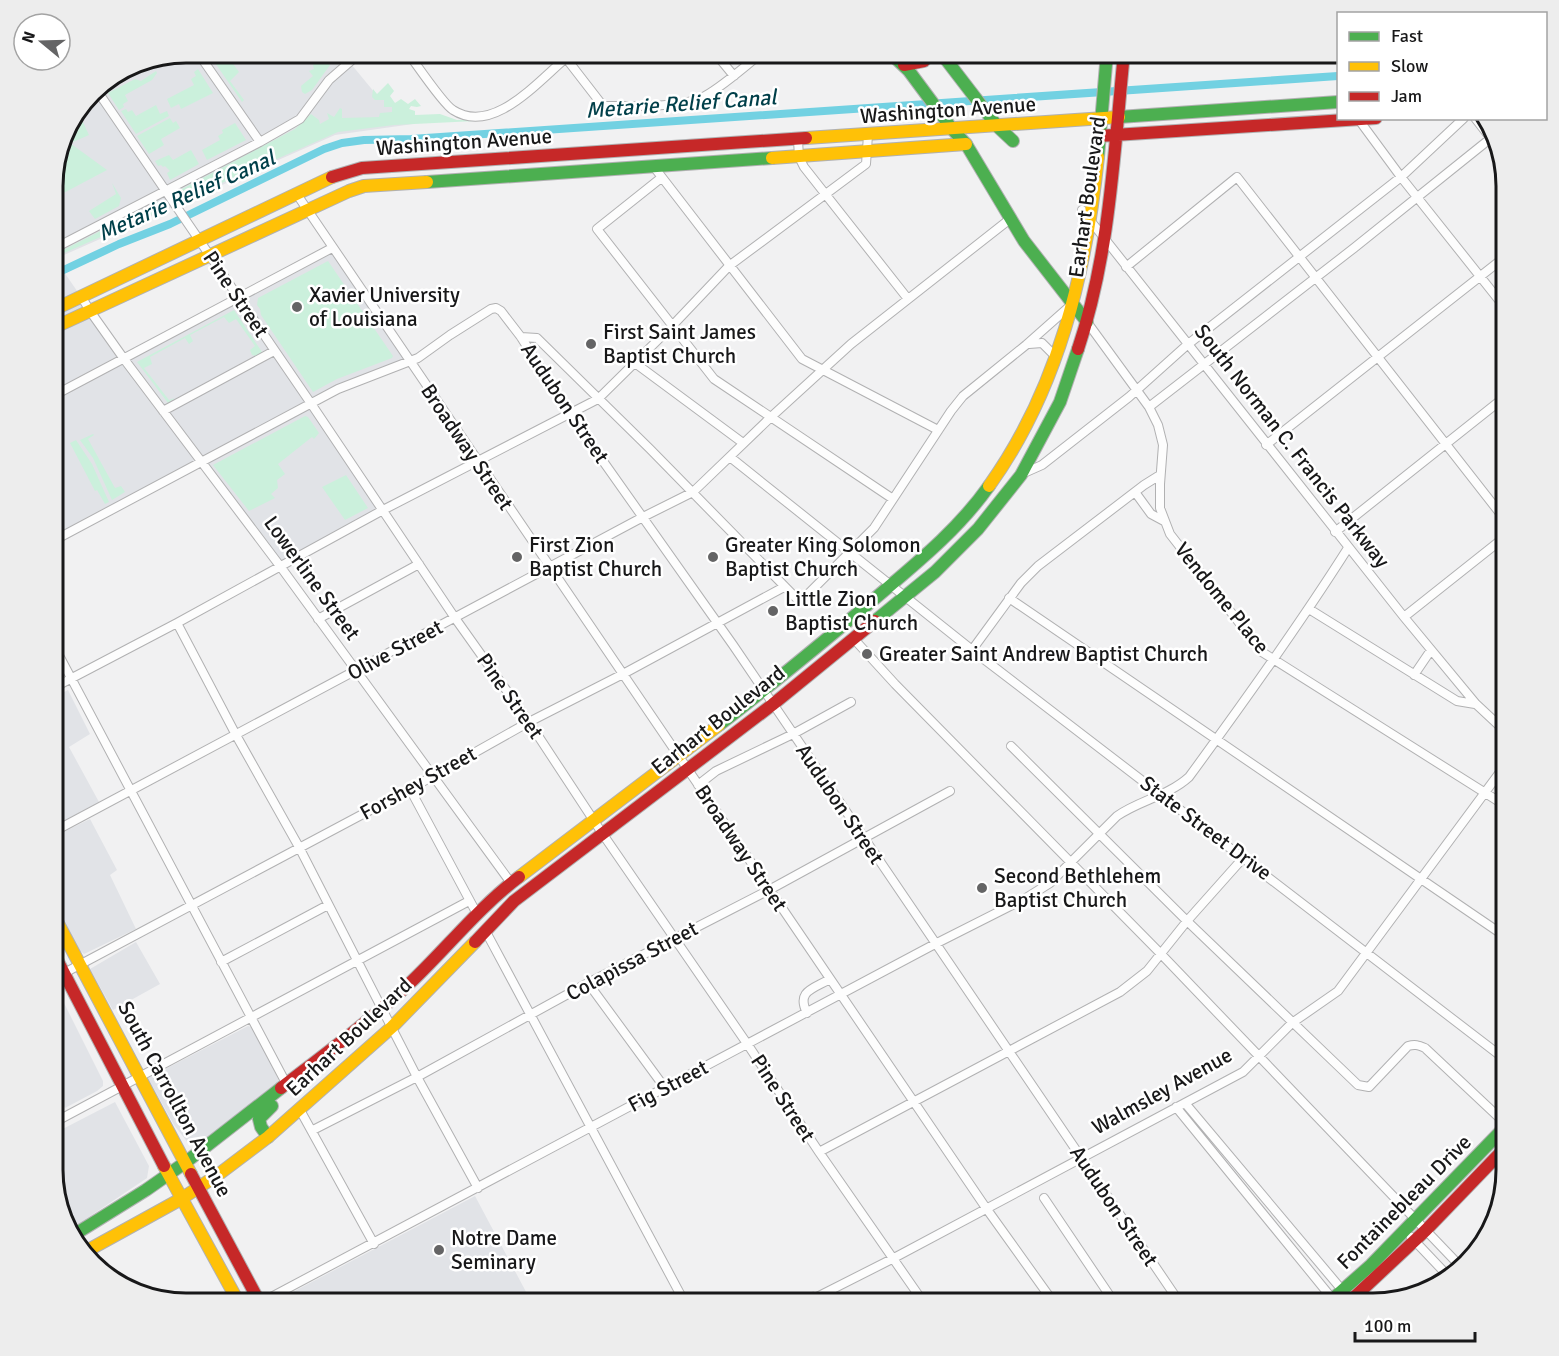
<svg xmlns="http://www.w3.org/2000/svg" width="1559" height="1356" font-family="Signika,sans-serif">
	<rect width="100%" height="100%" fill="#f1f1f2"/>
	<path fill="#e1e3e7" d="M 186,53 L 342,53 L 375,93 L 413,124 L 335,135 L 55,259 L 124,359 L 332,248 L 409,362 L 312,405 L 383,510 L 280,566 L 202,462 L 53,541 L 53,177 L 66,127 L 98,86 L 135,63 Z
		M 68,690 L 90,734 L 69,747 L 99,802 L 53,827 L 53,698 Z
		M 90,819 L 117,870 L 110,875 L 136,929 L 84,954 L 78,949 L 53,901 L 53,837 Z
		M 136,942 L 160,984 L 113,1010 L 90,969 Z
		M 62,999 L 103,1081 L 103,1086 L 97,1091 L 65,1108 L 53,1086 L 53,1004 Z
		M 248,1026 L 251,1027 L 266,1051 L 279,1081 L 275,1088 L 201,1145 L 189,1144 L 174,1125 L 148,1078 Z
		M 115,1102 L 149,1166 L 147,1178 L 68,1231 L 53,1178 L 53,1134 Z
		M 475,1196 L 532,1303 L 272,1303 Z"/>
	<path fill="#cbf0dc" d="M 319,54 L 330,65 L 312,90 L 305,94 L 302,92 L 301,86 L 313,76 L 309,71 L 314,69 L 313,65 L 322,58 Z
		M 221,56 L 231,58 L 231,61 L 239,72 L 230,81 L 244,100 L 242,102 L 211,57 Z
		M 198,69 L 213,93 L 181,109 L 179,104 L 171,108 L 167,99 L 194,85 L 191,79 L 196,76 L 194,72 Z
		M 156,71 L 157,73 L 152,80 L 125,95 L 128,101 L 123,104 L 124,107 L 119,110 L 108,93 L 135,79 L 141,81 Z
		M 388,83 L 394,91 L 390,96 L 395,103 L 401,99 L 408,104 L 415,99 L 421,106 L 417,107 L 411,106 L 409,109 L 415,111 L 415,115 L 440,114 L 457,120 L 474,119 L 475,121 L 394,125 L 338,132 L 181,201 L 180,190 L 295,129 L 311,114 L 319,120 L 320,124 L 329,119 L 327,113 L 334,117 L 340,108 L 342,109 L 342,118 L 379,117 L 380,113 L 392,112 L 392,107 L 384,107 L 384,100 L 375,100 L 372,97 L 373,89 L 377,94 Z
		M 156,105 L 160,114 L 167,111 L 169,116 L 136,134 L 121,111 L 126,109 L 128,112 L 132,110 L 136,116 Z
		M 81,118 L 89,135 L 73,142 L 64,136 L 66,127 Z
		M 170,118 L 173,123 L 176,121 L 180,128 L 161,139 L 164,145 L 149,154 L 137,136 Z
		M 235,123 L 246,140 L 207,160 L 202,150 L 220,140 L 218,136 L 223,133 L 222,130 Z
		M 63,138 L 107,170 L 56,197 C 45,183 59,153 63,138 Z
		M 191,150 L 199,164 L 170,180 L 167,173 L 170,171 L 165,166 L 163,167 L 161,165 L 158,166 L 155,161 L 169,155 L 173,160 Z
		M 112,183 L 121,198 L 119,206 L 95,219 L 89,211 L 116,194 Z
		M 160,201 L 166,208 L 53,258 L 53,255 Z
		M 328,261 L 393,356 L 392,358 L 337,379 L 313,392 L 261,315 L 260,309 L 257,305 L 258,298 Z
		M 234,310 L 262,352 L 256,356 L 252,355 L 250,350 L 255,346 L 236,319 L 229,323 L 224,317 L 190,335 L 193,341 L 189,344 L 185,338 L 150,357 L 152,364 L 144,368 L 169,400 L 175,398 L 168,403 L 137,362 Z
		M 305,416 L 308,417 L 319,433 L 314,439 L 312,437 L 278,464 L 285,474 L 277,480 L 278,488 L 271,494 L 275,498 L 249,511 L 213,465 Z
		M 93,434 L 94,435 L 88,439 L 115,488 L 121,486 L 125,492 L 112,500 L 93,458 L 80,440 Z
		M 76,440 L 92,464 L 109,502 L 105,504 L 97,490 L 95,491 L 70,443 Z
		M 346,475 L 368,508 L 345,520 L 322,487 Z"/>
	<g fill="none" stroke-linecap="round" stroke-linejoin="round">
		<path stroke="#72d1e2" stroke-width="8" d="M 53,275 L 119,244 L 170,224 L 324,149 L 342,143 L 364,140 L 411,139 L 1338,76"/>
		<defs>
			<path id="street" d="M 198,53 L 260,142
				M 408,53 C 417,65 443,104 453,110 C 495,137 542,76 572,53
				M 562,53 L 603,106 C 630,106 677,108 701,98 C 719,90 746,65 762,53
				M 715,53 L 734,76
				M 1306,53 L 1309,56 L 1338,54
				M 109,79 L 138,62
				M 96,89 L 312,405 L 455,618 L 529,722 L 602,833 L 748,1045 L 819,1152 L 924,1303
				M 1475,118 L 1499,149
				M 1359,120 L 1401,177 L 1506,309
				M 798,140 L 799,157 L 804,167 L 908,299
				M 654,167 L 802,359 L 938,430
				M 661,178 L 597,229 L 714,379 L 893,499
				M 296,193 L 986,1208 L 1054,1303
				M 1082,210 L 1404,617 L 1476,704 L 1506,732
				M 53,249 L 260,142 L 300,119 L 329,80 L 360,53
				M 1126,267 L 1237,177 L 1506,521
				M 81,296 L 90,311 L 124,359 L 280,566 L 511,883
				M 1087,322 L 1149,407 L 1158,425 L 1163,445 L 1160,484 L 1160,508 L 1170,534 L 1262,652 L 1506,806
				M 521,337 L 537,338 L 650,449 L 800,602 L 874,528 L 951,411 L 963,396 L 1026,345 L 1070,306
				M 1029,344 L 1042,343 L 1055,356
				M 635,363 L 743,443
				M 53,396 L 332,248
				M 1149,407 L 1354,248 L 1496,134
				M 163,411 L 274,351
				M 1266,445 L 1506,256
				M 730,457 L 972,650 L 1506,1060
				M 1024,473 L 1042,465 L 1129,397 L 1187,345 L 1401,177 L 1464,118
				M 1135,492 L 1151,514 L 1164,521
				M 1335,532 L 1506,396
				M 53,541 L 338,389 L 418,358 L 450,335 L 491,309 L 496,308 L 501,311 L 521,337 L 569,413 L 733,645 L 1180,1303
				M 1009,598 L 1506,937
				M 1309,609 L 1457,701 L 1475,704
				M 1404,617 L 1506,536
				M 318,619 L 419,564
				M 177,623 L 236,735 L 299,847 L 417,1077 L 478,1188
				M 853,638 L 895,684 L 1161,954 L 1462,1268
				M 53,644 L 287,1085
				M 972,650 L 1021,583 L 1038,566 L 1144,485 L 1160,475
				M 1414,675 L 1431,650
				M 53,688 L 177,623 L 383,510 L 598,399 L 672,326 L 729,266 L 866,164 L 868,135
				M 1011,746 L 1187,921 L 1358,1085 L 1369,1087 L 1408,1046 C 1415,1044 1418,1045 1425,1048 L 1506,1124
				M 698,785 L 716,771 L 793,734 L 851,702
				M 410,789 L 477,914
				M 53,832 L 643,517 L 693,492 L 771,417 L 851,344 L 1010,219
				M 485,930 L 685,1303
				M 221,962 L 328,905
				M 53,979 L 410,789 L 529,722 L 623,674 L 784,587
				M 588,983 L 665,1088
				M 807,1013 C 796,991 813,989 830,979
				M 1185,1103 L 1353,1303
				M 1176,1107 L 1335,1302
				M 300,1110 L 374,1244
				M 53,1123 L 469,901
				M 313,1130 L 417,1077 L 588,983 L 769,890 L 950,791
				M 819,1152 L 1120,992 L 1147,971 L 1187,921 L 1244,857
				M 1044,1198 L 1110,1296 L 1111,1303
				M 1411,1237 L 1449,1277
				M 813,1299 L 892,1259 L 1243,1072 L 1292,1023 L 1338,991 L 1506,764
				M 260,1303 L 935,944 L 1026,898 L 1050,883 L 1117,816 C 1140,800 1168,796 1189,777 C 1244,702 1298,627 1348,548"/>
			<path id="fast" d="M 890,53 L 909,71 L 952,129 L 966,144 L 1024,241 L 1087,322
				M 941,53 L 997,126 L 1013,141
				M 1119,117 L 1338,102
				M 1098,157 L 1107,53
				M 427,182 L 772,158
				M 875,621 L 935,572 L 978,529 L 1021,475 L 1060,402 L 1078,349
				M 719,725 C 769,687 817,647 865,607 C 909,569 955,534 989,486
				M 268,1137 L 261,1127 L 259,1119 L 272,1106
				M 72,1236 L 146,1190 L 186,1162 L 281,1088
				M 1328,1303 L 1371,1265 L 1506,1126"/>
			<path id="slow" d="M 806,138 L 1119,117
				M 772,158 L 966,144
				M 53,310 L 332,177
				M 53,328 L 349,191 L 364,186 L 427,182
				M 989,486 C 1058,390 1086,273 1098,157
				M 519,877 L 719,725
				M 53,914 L 191,1174
				M 164,1166 L 239,1303
				M 83,1253 L 181,1199 L 219,1174 L 268,1137 L 392,1027 L 475,942"/>
			<path id="jam" d="M 904,65 L 924,61 L 929,53
				M 1099,136 L 1376,118
				M 332,177 L 362,168 L 806,138
				M 1078,349 C 1110,254 1114,152 1124,53
				M 475,942 L 514,901 L 772,705 L 875,621
				M 53,952 L 164,1166
				M 281,1088 C 325,1054 370,1021 410,983 C 447,948 478,908 519,877
				M 191,1174 L 260,1303
				M 805,1303 L 813,1299 L 817,1303
				M 1348,1303 L 1426,1230 L 1506,1147"/>
		</defs>
		<use href="#street" stroke="#b1b1b2" stroke-width="10"/>
		<use href="#fast" stroke="#b1b1b2" stroke-width="14"/>
		<use href="#slow" stroke="#b1b1b2" stroke-width="14"/>
		<use href="#jam" stroke="#b1b1b2" stroke-width="14"/>
		<use href="#street" stroke="#fdfdfd" stroke-width="8"/>
		<use href="#fast" stroke="#4caf50" stroke-width="12"/>
		<use href="#slow" stroke="#ffc107" stroke-width="12"/>
		<use href="#jam" stroke="#c62828" stroke-width="12"/>
	</g>
	<g fill="#646465" stroke="#fff" stroke-width="2">
		<circle cx="297" cy="307" r="6"/>
		<circle cx="591" cy="344" r="6"/>
		<circle cx="517" cy="557" r="6"/>
		<circle cx="713" cy="557" r="6"/>
		<circle cx="773" cy="611" r="6"/>
		<circle cx="867" cy="654" r="6"/>
		<circle cx="982" cy="888" r="6"/>
		<circle cx="439" cy="1250" r="6"/>
	</g>
	<g text-anchor="middle" stroke-width="5" stroke-linejoin="round" paint-order="stroke">
		<g font-size="21" fill="#181819" stroke="#fff">
			<text transform="translate(948 110) rotate(-4)" y="7">Washington Avenue</text>
			<text transform="translate(464 142) rotate(-4)" y="7">Washington Avenue</text>
			<text transform="translate(1087 197) rotate(-82)" y="7">Earhart Boulevard</text>
			<text transform="translate(236 294) rotate(56)" y="7">Pine Street</text>
			<text transform="translate(565 403) rotate(56)" y="7">Audubon Street</text>
			<text transform="translate(1292 446) rotate(52)" y="7">South Norman C. Francis Parkway</text>
			<text transform="translate(467 447) rotate(56)" y="7">Broadway Street</text>
			<text transform="translate(312 578) rotate(54)" y="7">Lowerline Street</text>
			<text transform="translate(1222 598) rotate(51)" y="7">Vendome Place</text>
			<text transform="translate(395 650) rotate(-28)" y="7">Olive Street</text>
			<text transform="translate(510 696) rotate(55)" y="7">Pine Street</text>
			<text transform="translate(718 720) rotate(-38)" y="7">Earhart Boulevard</text>
			<text transform="translate(418 783) rotate(-29)" y="7">Forshey Street</text>
			<text transform="translate(840 804) rotate(56)" y="7">Audubon Street</text>
			<text transform="translate(1206 828) rotate(37)" y="7">State Street Drive</text>
			<text transform="translate(741 848) rotate(56)" y="7">Broadway Street</text>
			<text transform="translate(632 961) rotate(-28)" y="7">Colapissa Street</text>
			<text transform="translate(349 1037) rotate(-43)" y="7">Earhart Boulevard</text>
			<text transform="translate(668 1086) rotate(-28)" y="7">Fig Street</text>
			<text transform="translate(1162 1091) rotate(-29)" y="7">Walmsley Avenue</text>
			<text transform="translate(783 1098) rotate(57)" y="7">Pine Street</text>
			<text transform="translate(175 1099) rotate(62)" y="7">South Carrollton Avenue</text>
			<text transform="translate(1404 1202) rotate(-45)" y="7">Fontainebleau Drive</text>
			<text transform="translate(1114 1206) rotate(56)" y="7">Audubon Street</text>
		</g>
		<g font-size="21" fill="#181819" stroke="#fff" text-anchor="start">
			<text x="309" y="302">Xavier University<tspan x="309" dy="24">of Louisiana</tspan></text>
			<text x="603" y="339">First Saint James<tspan x="603" dy="24">Baptist Church</tspan></text>
			<text x="529" y="552">First Zion<tspan x="529" dy="24">Baptist Church</tspan></text>
			<text x="725" y="552">Greater King Solomon<tspan x="725" dy="24">Baptist Church</tspan></text>
			<text x="785" y="606">Little Zion<tspan x="785" dy="24">Baptist Church</tspan></text>
			<text x="879" y="661">Greater Saint Andrew Baptist Church</text>
			<text x="994" y="883">Second Bethlehem<tspan x="994" dy="24">Baptist Church</tspan></text>
			<text x="451" y="1245">Notre Dame<tspan x="451" dy="24">Seminary</tspan></text>
		</g>
		<g font-size="22" font-style="italic" fill="#003f49" stroke="#fff">
			<text transform="translate(681 103) rotate(-4)" y="8">Metarie Relief Canal</text>
			<text transform="translate(186 195) rotate(-24)" y="8">Metarie Relief Canal</text>
		</g>
	</g>
	<path d="M0 0H1559V1356H0ZM186 63H1373A123 123 0 0 1 1496 186V1170A123 123 0 0 1 1373 1293H186A123 123 0 0 1 63 1170V186A123 123 0 0 1 186 63Z" fill="#ededed" fill-rule="evenodd"/>
	<path fill="none" stroke="#181819" stroke-width="3" d="M186 63H1373A123 123 0 0 1 1496 186V1170A123 123 0 0 1 1373 1293H186A123 123 0 0 1 63 1170V186A123 123 0 0 1 186 63Z"/>
	<rect x="1337" y="12" width="210" height="108" fill="#ffffff" stroke="#a3a3a3" stroke-width="1.5"/>
	<rect x="1349" y="32" width="30" height="9" fill="#4caf50" stroke="#a3a3a3" stroke-width="1.5"/>
	<text x="1391" y="42" font-size="18" fill="#181819">Fast</text>
	<rect x="1349" y="62" width="30" height="9" fill="#ffc107" stroke="#a3a3a3" stroke-width="1.5"/>
	<text x="1391" y="72" font-size="18" fill="#181819">Slow</text>
	<rect x="1349" y="92" width="30" height="9" fill="#c62828" stroke="#a3a3a3" stroke-width="1.5"/>
	<text x="1391" y="102" font-size="18" fill="#181819">Jam</text>
	<g transform="translate(42 42) rotate(289)"><circle r="28" fill="#ffffff" stroke="#a3a3a3" stroke-width="1.5"/>
	<path d="M0-4.5L10 22L0 15L-10 22Z" fill="#646465"/>
	<text y="-9" font-size="16" font-weight="bold" text-anchor="middle" fill="#181819">N</text>
	</g>
	<path d="M1355 1332v9h120v-9" fill="none" stroke="#181819" stroke-width="3"/>
	<text x="1364" y="1332" font-size="18" fill="#181819" stroke="#ffffff" stroke-width="4.5" paint-order="stroke">100 m</text>
</svg>
